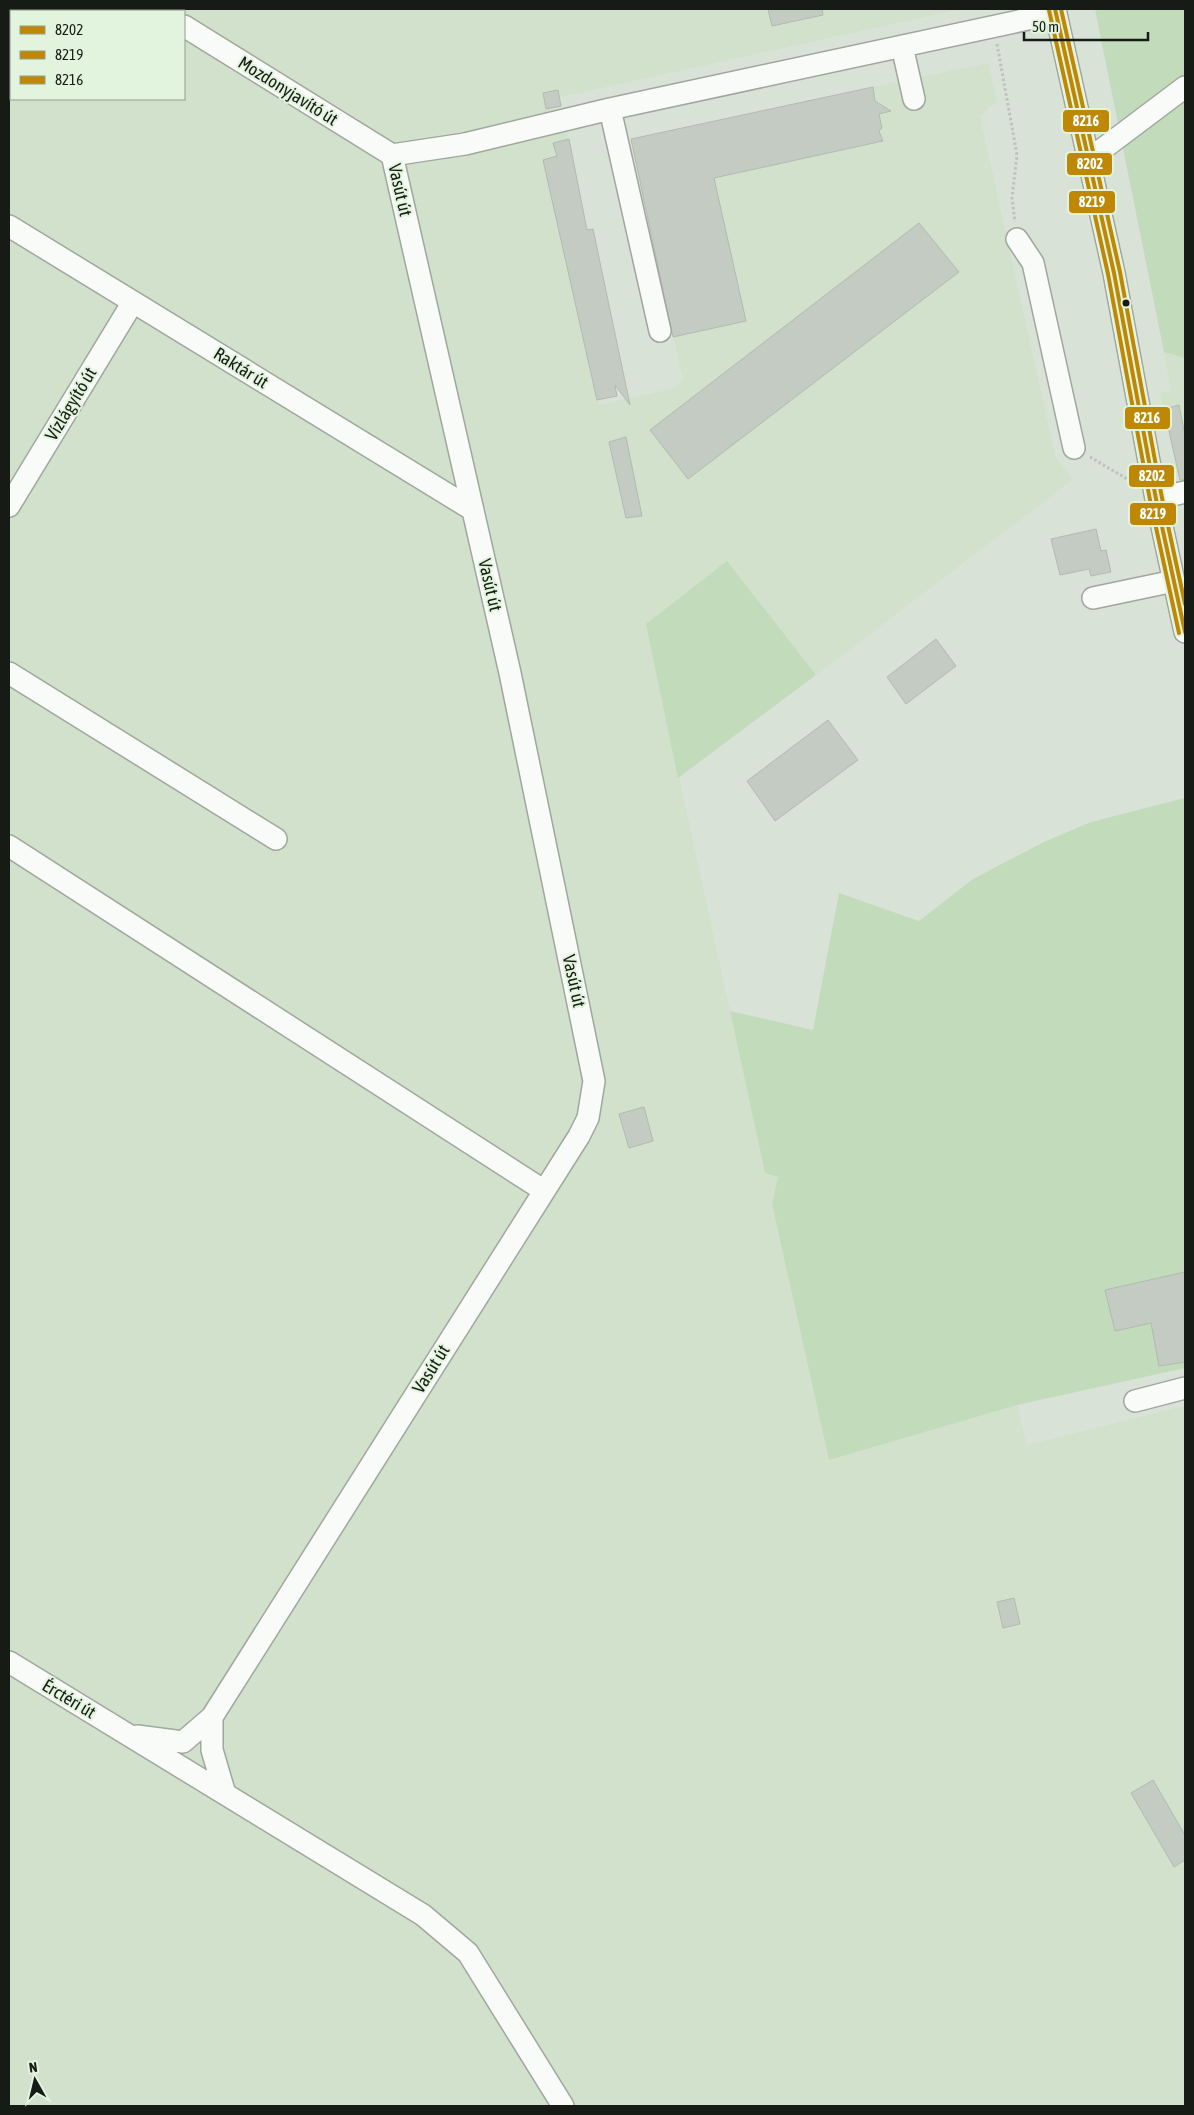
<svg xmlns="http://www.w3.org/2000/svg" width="1194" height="2115" font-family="'Asap Condensed',sans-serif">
	<rect width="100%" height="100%" fill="#d9e2d6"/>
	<path fill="#d1e1cc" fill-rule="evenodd" d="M 9,9 L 961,9 L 560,97 L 587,229 L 593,229 L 620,355 L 589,361 L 599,405 L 672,389 L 683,380 L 631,139 L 988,63 L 997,101 L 980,116 L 1055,455 L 1072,480 L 816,675 L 727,561 L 646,624 L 765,1173 L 778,1177 L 772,1204 L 829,1460 L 1017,1405 L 1027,1445 L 1185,1406 L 1185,2106 L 9,2106 ZM 11,11 L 184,11 L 184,99 L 11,99 Z
		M 1164,352 L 1185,358 L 1185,502 L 1160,393 L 1171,390 Z"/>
	<path fill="#c2dbbb" d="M 1095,9 L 1185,9 L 1185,358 L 1164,352 Z
		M 727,561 L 816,675 L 678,778 L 646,624 Z
		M 1185,798 L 1185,1368 L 1017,1405 L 829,1460 L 772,1204 L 778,1177 L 765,1173 L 730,1011 L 813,1030 L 839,893 L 919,921 L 973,879 L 1044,842 L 1091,822 Z"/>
	<path fill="#c4cbc2" stroke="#b3bab1" d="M 768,9 L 822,9 L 823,15 L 772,26 Z
		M 873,87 L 875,101 L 891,111 L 879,114 L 882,128 L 879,131 L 883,141 L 714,178 L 746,321 L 673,337 L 631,139 Z
		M 558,90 L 561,106 L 546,109 L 543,93 Z
		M 569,139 L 587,230 L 593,229 L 630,405 L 615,385 L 617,396 L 597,400 L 543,160 L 557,156 L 553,143 Z
		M 919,223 L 959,272 L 688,479 L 650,430 Z
		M 1179,405 L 1185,435 L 1185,480 L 1180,480 L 1164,409 Z
		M 626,437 L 642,516 L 626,518 L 609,442 Z
		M 1096,529 L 1101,551 L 1106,550 L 1111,572 L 1091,576 L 1089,569 L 1060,575 L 1051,539 Z
		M 936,639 L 956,666 L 906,704 L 887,677 Z
		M 828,720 L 858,760 L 775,821 L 747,781 Z
		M 644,1107 L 653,1141 L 629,1148 L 619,1114 Z
		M 1185,1272 L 1185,1362 L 1159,1366 L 1151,1323 L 1115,1331 L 1105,1290 Z
		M 1014,1598 L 1020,1624 L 1003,1628 L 997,1602 Z
		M 1153,1780 L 1185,1835 L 1185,1860 L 1174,1867 L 1131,1793 Z"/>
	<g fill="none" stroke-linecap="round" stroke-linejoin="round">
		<defs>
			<path id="minor" d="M 156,9 L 160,11
				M 1055,9 L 1114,273 L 1156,499 L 1185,632
				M 184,26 L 392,155
				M 902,46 L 914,99
				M 392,155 L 465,144 L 610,109
				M 1088,160 L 1185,87
				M 9,226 L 473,510
				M 1017,239 L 1033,263 L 1074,448
				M 660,331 L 610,109 L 1056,13
				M 1156,499 L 1185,492
				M 9,506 L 133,302
				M 1093,598 L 1174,581
				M 9,673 L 276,839
				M 9,846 L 543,1190
				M 1135,1401 L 1185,1388
				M 9,1662 L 423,1915 L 468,1953 L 563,2106
				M 137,1736 L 183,1742 L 212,1717
				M 225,1794 L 212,1750 L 212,1717 L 579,1136 L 588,1118 L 594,1081 L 510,673 L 392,155"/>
		</defs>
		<use href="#minor" stroke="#a0a79d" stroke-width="24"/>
		<path stroke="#bdc2bc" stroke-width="3" stroke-dasharray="2.5 2.5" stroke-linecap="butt" d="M 997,44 L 1017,155 L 1012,198 L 1015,222
			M 1090,457 L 1134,483"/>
		<use href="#minor" stroke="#f9fbf9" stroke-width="21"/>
		<defs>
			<path id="bus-1" d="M 1055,9 L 1114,273 L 1156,499 L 1185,632"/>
			<path id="bus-2" d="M 1049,10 L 1108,274 L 1150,500 L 1179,633"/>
			<path id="bus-3" d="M 1061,9 L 1120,272 L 1162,498 L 1185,604"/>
		</defs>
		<use href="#bus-1" stroke="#e3f4de" stroke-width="8"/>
		<use href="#bus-2" stroke="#e3f4de" stroke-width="8"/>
		<use href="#bus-3" stroke="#e3f4de" stroke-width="8"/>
		<use href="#bus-1" stroke="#be8805" stroke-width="4"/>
		<use href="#bus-2" stroke="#be8805" stroke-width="4"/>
		<use href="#bus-3" stroke="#be8805" stroke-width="4"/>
	</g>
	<circle fill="#161c15" stroke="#e3f4de" stroke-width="2" cx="1126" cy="303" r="4.5"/>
	<g text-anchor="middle" stroke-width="4" stroke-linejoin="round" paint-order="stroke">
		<g font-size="18" fill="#161c15" stroke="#e3f4de">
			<text transform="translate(288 91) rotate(32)" y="6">Mozdonyjavító út</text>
			<text transform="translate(400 190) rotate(77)" y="6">Vasút út</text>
			<text transform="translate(241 368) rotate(32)" y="6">Raktár út</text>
			<text transform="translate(71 404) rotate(-59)" y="6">Vízlágyító út</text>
			<text transform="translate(490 585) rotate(77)" y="6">Vasút út</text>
			<text transform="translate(574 981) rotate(78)" y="6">Vasút út</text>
			<text transform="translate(431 1369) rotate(-58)" y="6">Vasút út</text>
			<text transform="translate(69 1699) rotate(31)" y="6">Érctéri út</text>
		</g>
	</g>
	<g stroke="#e3f4de" stroke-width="2">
		<rect x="1062" y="109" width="48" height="24" rx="5" fill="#be8805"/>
		<rect x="1066" y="152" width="47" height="24" rx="5" fill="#be8805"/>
		<rect x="1068" y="190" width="48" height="24" rx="5" fill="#be8805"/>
		<rect x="1124" y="406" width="47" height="24" rx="5" fill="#be8805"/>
		<rect x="1128" y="464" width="47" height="24" rx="5" fill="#be8805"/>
		<rect x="1129" y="502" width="48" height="24" rx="5" fill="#be8805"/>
	</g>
	<g font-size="14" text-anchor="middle" font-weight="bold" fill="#fff">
		<text x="1086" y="126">8216</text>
		<text x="1090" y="169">8202</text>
		<text x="1092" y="207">8219</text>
		<text x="1147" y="423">8216</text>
		<text x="1152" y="481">8202</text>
		<text x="1153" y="519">8219</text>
	</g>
	<rect width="1194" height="2115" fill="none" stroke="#161c15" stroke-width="20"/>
	<rect x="10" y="10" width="175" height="90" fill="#e3f4de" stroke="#919e8e"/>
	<rect x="20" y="26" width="25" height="8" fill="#be8805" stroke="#919e8e"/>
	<text x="55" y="35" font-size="15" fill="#161c15">8202</text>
	<rect x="20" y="51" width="25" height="8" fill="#be8805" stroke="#919e8e"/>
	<text x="55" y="60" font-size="15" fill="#161c15">8219</text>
	<rect x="20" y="76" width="25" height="8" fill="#be8805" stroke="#919e8e"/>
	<text x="55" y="85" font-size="15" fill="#161c15">8216</text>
	<g transform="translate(35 2080) rotate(352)" stroke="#e3f4de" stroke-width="4" paint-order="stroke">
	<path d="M0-4L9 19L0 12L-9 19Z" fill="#161c15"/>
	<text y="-8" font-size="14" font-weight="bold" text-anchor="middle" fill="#161c15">N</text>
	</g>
	<path d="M1024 32v8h124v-8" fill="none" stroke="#161c15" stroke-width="2.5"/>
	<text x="1032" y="32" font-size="15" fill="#161c15" stroke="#e3f4de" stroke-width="4" paint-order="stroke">50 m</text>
</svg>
